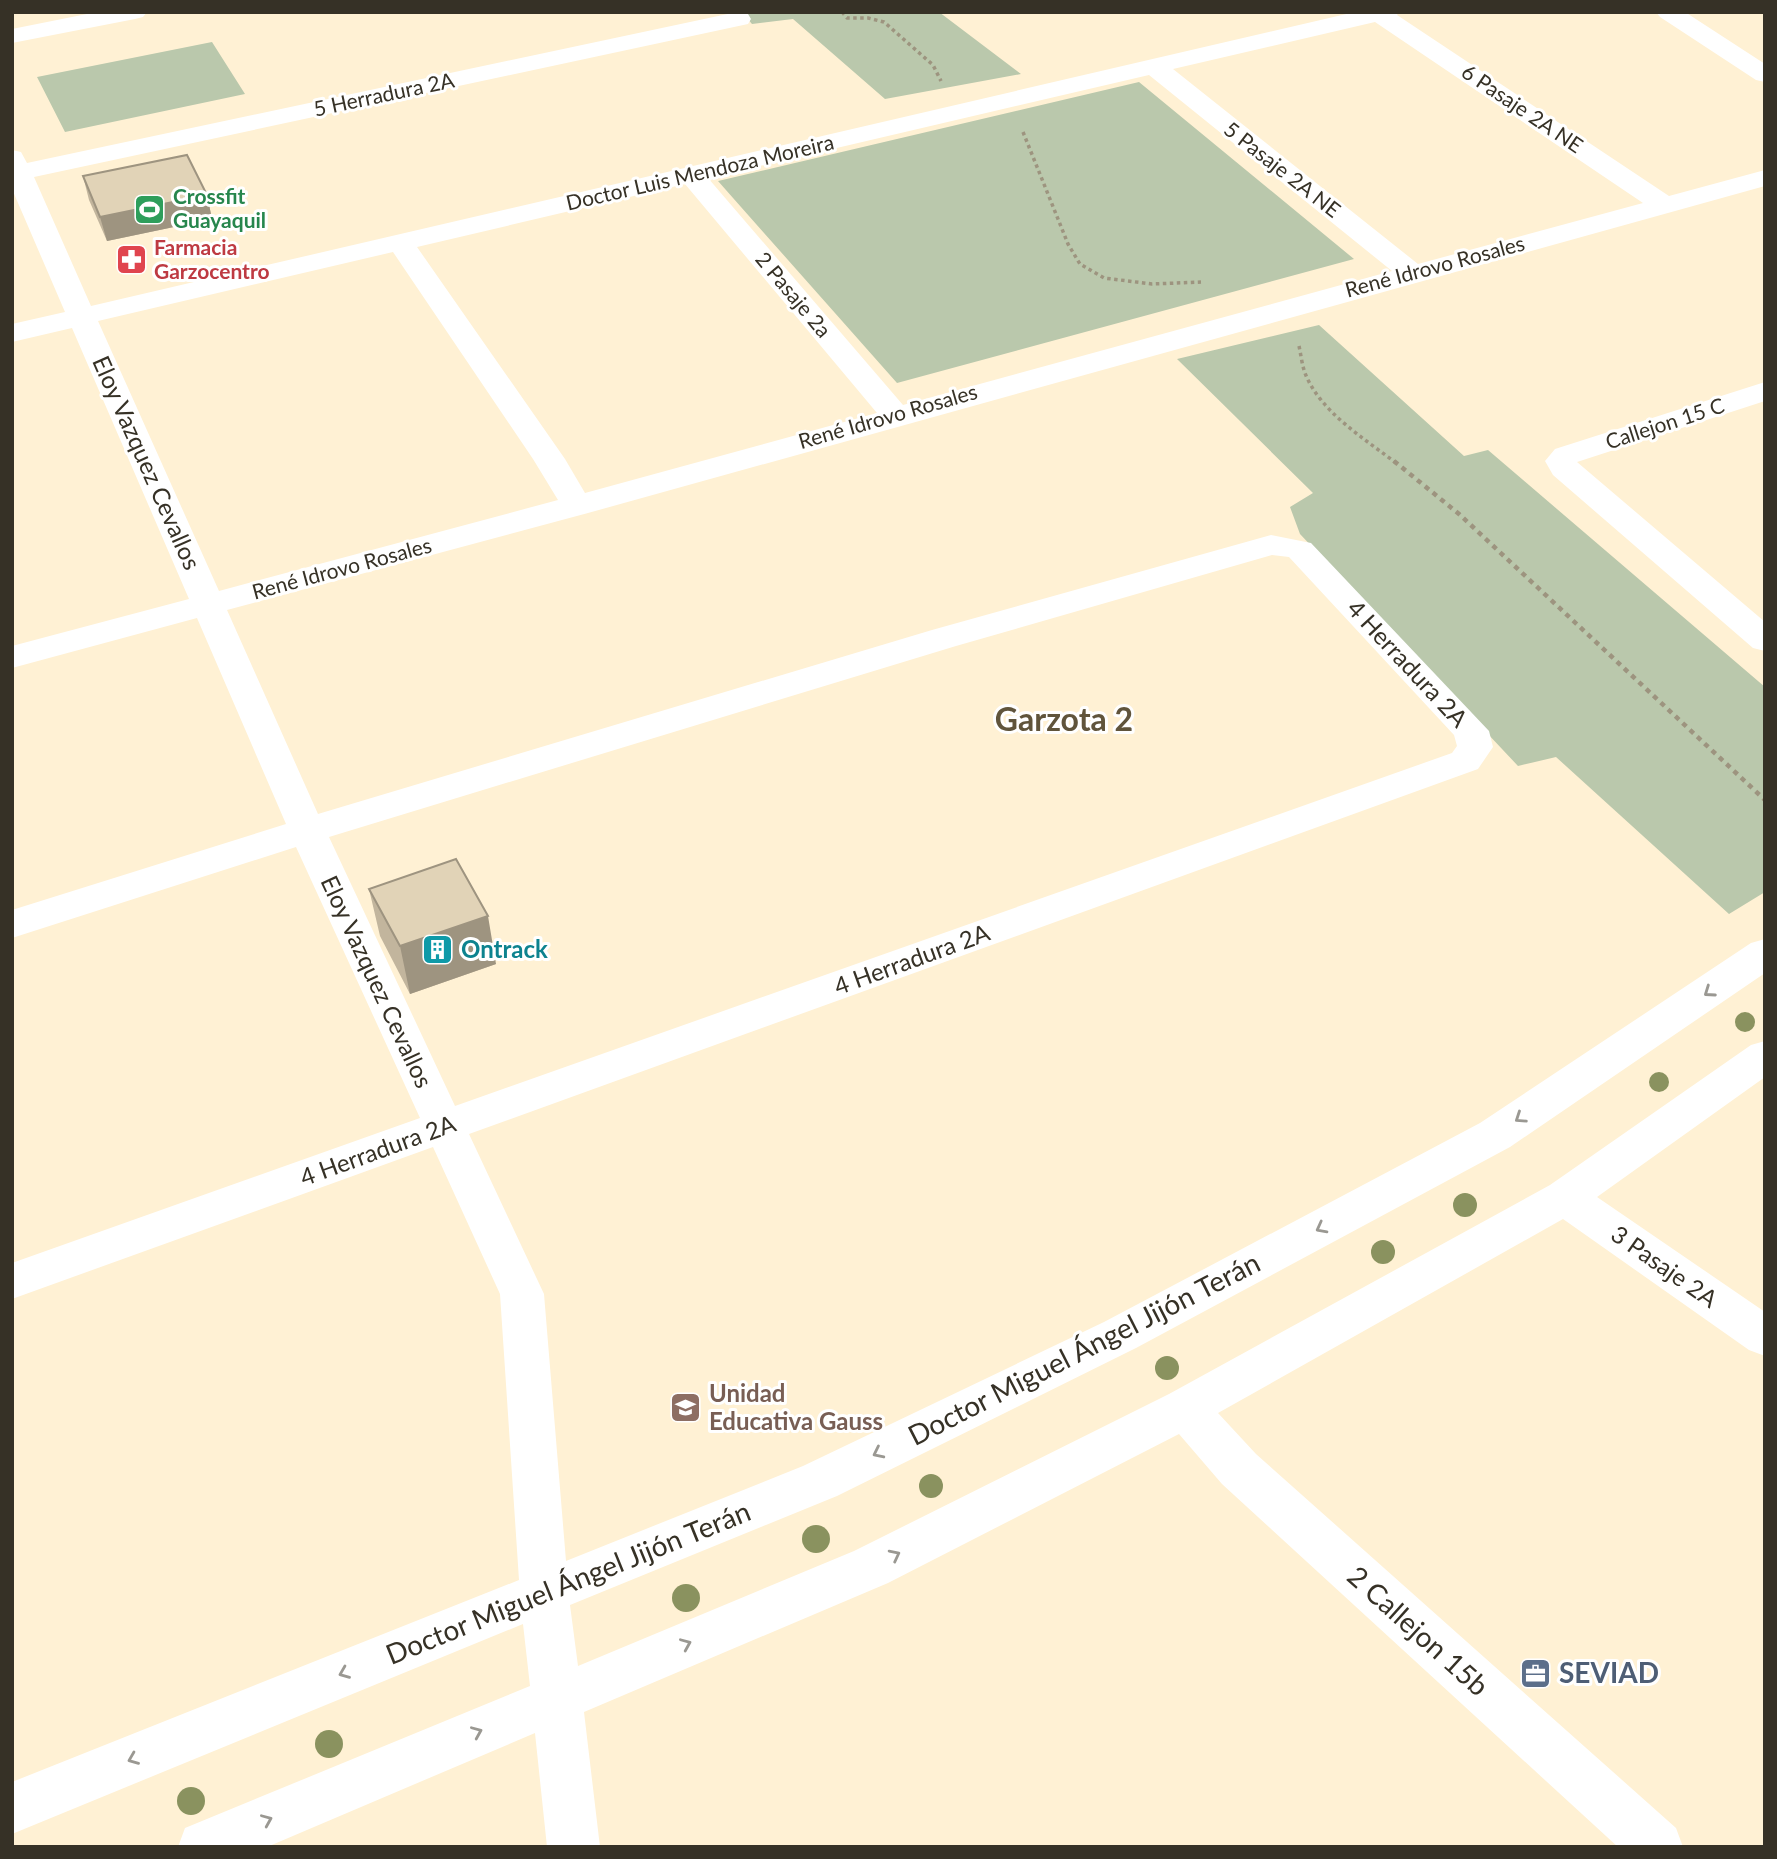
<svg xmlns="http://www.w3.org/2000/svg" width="1777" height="1859" font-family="Lato,sans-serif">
	<rect width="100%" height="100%" fill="#fff1d4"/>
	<path fill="#bac8ac" d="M 742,12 L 939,12 L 1021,74 L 885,99 L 793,19 L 752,24 Z
		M 212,42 L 245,94 L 65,132 L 37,77 Z
		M 1139,82 L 1354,259 L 897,383 L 718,181 Z
		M 1319,325 L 1464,456 L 1488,450 L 1765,687 L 1765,892 L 1729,914 L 1556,757 L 1518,766 L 1300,534 L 1290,507 L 1313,493 L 1177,359 Z"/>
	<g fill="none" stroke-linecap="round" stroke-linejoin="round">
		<path stroke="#9d947f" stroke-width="3.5" stroke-dasharray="3.5 3.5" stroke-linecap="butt" d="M 842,12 L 847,18 L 868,18 L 884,22 L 933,65 L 941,81
			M 1023,132 L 1068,244 L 1080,264 L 1104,278 L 1152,284 L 1201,282
			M 1299,346 C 1301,355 1302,365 1305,373 C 1320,412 1365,439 1396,463"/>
		<path stroke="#9d947f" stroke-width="4.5" stroke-dasharray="5 5" stroke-linecap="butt" d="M 1394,461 L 1459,514 L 1765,800"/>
		<path fill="#fff" fill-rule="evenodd" d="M 97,12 L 147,12 L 143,17 L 135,19 L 12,43 L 12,29 Z
			M 737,12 L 748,14 L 751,19 L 748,24 L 34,177 L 91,306 L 1355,12 L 1399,12 L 1397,15 L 1669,196 L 1765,170 L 1765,186 L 588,513 L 227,610 L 318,814 L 932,630 L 1271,535 L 1311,543 L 1489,731 L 1493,747 L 1478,769 L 469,1134 L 544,1294 L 566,1561 L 803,1466 L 1104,1322 L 1480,1123 L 1751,943 L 1765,939 L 1765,973 L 1510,1147 L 1136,1348 L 837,1496 L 570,1605 L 578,1666 L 854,1551 L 1169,1394 L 1550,1185 L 1751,1045 L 1765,1041 L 1765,1077 L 1597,1197 L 1765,1312 L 1765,1356 L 1749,1350 L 1563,1219 L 1218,1413 L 1256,1454 L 1676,1828 L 1683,1847 L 1618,1847 L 1222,1484 L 1179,1434 L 888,1583 L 584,1712 L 600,1847 L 547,1847 L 535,1733 L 267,1847 L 178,1847 L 185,1828 L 530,1686 L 523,1624 L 12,1834 L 12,1782 L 519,1580 L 500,1294 L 433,1147 L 12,1299 L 12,1263 L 420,1118 L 296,847 L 12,938 L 12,910 L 286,824 L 197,618 L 12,668 L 12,646 L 189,599 L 72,328 L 12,342 L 12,324 L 65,312 L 12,189 L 12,150 L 21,152 L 27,163 ZM 1375,22 L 1643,203 L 1418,264 L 1173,69 ZM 1149,75 L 1392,271 L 903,405 L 708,178 ZM 685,184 L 877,413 L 585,493 L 565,459 L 417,247 ZM 393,252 L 533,459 L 558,500 L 219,591 L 98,321 ZM 1272,555 L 1289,557 L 1454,735 L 1457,746 L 1452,753 L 455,1106 L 329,837 L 956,646 Z
			M 1656,12 L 1685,12 L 1765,64 L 1765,82 L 1756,80 L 1660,17 Z
			M 1765,382 L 1765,401 L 1577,462 L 1765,622 L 1765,651 L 1753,648 L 1553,475 L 1545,461 L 1555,449 Z"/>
	</g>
	<g fill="#8a925f">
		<circle cx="1745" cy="1022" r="10"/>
		<circle cx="1659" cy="1082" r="10"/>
		<circle cx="1465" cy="1205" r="12"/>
		<circle cx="1383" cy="1252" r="12"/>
		<circle cx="1167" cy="1368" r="12"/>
		<circle cx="931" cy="1486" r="12"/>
		<circle cx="816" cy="1539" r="14"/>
		<circle cx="686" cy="1598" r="14"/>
		<circle cx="329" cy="1744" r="14"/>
		<circle cx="191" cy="1801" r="14"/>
	</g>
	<path fill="#c2b59d" d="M 83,176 L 207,195 L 212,219 L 107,241 L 89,200 Z
		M 369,889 L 496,964 L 410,994 L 380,936 Z"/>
	<path fill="#9e9480" d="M 207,195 L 212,219 L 107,241 L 100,217 Z
		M 488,916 L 496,964 L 410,994 L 400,946 Z"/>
	<path fill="#e1d3b7" stroke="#9e9480" stroke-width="2" d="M 187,155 L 207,195 L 100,217 L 83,176 Z
		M 456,859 L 488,916 L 400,946 L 369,889 Z"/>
	<defs><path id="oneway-chevron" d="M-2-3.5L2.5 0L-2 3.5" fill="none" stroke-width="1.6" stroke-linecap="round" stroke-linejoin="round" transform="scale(1.75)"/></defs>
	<g stroke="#9a9892">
		<use href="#oneway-chevron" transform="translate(1709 992) rotate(145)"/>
		<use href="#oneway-chevron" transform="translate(1520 1118) rotate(146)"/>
		<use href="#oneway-chevron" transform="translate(1321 1228) rotate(152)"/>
		<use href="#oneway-chevron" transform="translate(878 1453) rotate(154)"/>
		<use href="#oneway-chevron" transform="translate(895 1555) rotate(-27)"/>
		<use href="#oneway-chevron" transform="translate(686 1644) rotate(-23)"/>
		<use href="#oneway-chevron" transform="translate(344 1673) rotate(158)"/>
		<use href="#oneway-chevron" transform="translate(477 1732) rotate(-23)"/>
		<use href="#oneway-chevron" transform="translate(133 1759) rotate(158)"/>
		<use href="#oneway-chevron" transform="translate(267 1820) rotate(-23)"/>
	</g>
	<defs>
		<symbol id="stadium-square" viewBox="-11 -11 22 22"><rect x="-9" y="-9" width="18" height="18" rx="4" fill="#2e9e5b" stroke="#fff"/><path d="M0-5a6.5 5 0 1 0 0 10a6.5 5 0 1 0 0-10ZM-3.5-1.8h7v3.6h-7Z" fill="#fff"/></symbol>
		<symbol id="pharmacy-square" viewBox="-11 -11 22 22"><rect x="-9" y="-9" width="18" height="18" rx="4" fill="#e0444e" stroke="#fff"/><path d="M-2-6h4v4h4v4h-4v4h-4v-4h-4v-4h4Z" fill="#fff"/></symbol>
		<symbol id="building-square" viewBox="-11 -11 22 22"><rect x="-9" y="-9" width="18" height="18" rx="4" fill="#0f9aa8" stroke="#fff"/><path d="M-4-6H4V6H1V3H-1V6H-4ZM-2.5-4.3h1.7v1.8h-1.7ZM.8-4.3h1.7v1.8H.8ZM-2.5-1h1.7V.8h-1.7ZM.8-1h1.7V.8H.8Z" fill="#fff"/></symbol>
		<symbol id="school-square" viewBox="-11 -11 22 22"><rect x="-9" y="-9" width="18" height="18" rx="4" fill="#8d6e63" stroke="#fff"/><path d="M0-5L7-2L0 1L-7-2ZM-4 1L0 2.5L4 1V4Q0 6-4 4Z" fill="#fff"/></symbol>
		<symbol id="office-square" viewBox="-11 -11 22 22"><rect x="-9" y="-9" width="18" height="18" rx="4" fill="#5c6f8a" stroke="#fff"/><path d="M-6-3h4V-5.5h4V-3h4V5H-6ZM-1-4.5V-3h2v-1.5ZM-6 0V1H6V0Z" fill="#fff"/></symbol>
	</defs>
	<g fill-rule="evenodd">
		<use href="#stadium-square" x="132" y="192" width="35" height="35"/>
		<use href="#pharmacy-square" x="114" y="242" width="35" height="35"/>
		<use href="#building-square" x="420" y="932" width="35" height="35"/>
		<use href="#school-square" x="668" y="1390" width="35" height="35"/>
		<use href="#office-square" x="1518" y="1656" width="35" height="35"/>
	</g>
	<g text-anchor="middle" stroke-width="6" stroke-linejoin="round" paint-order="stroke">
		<g font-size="21" fill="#363126" stroke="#fff">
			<text transform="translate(384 95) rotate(-12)" y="7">5 Herradura 2A</text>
			<text transform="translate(1522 109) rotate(34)" y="7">6 Pasaje 2A NE</text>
			<text transform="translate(1282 170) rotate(38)" y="7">5 Pasaje 2A NE</text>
			<text transform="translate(700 173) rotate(-13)" y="7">Doctor Luis Mendoza Moreira</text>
			<text transform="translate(1435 267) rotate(-15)" y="7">René Idrovo Rosales</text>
			<text transform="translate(793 295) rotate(50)" y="7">2 Pasaje 2a</text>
			<text transform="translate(888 417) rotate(-16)" y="7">René Idrovo Rosales</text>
			<text transform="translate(1665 424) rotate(-18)" y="7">Callejon 15 C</text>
			<text transform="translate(342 569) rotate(-15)" y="7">René Idrovo Rosales</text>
		</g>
		<g font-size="21" font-weight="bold" fill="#27864d" stroke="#fff" text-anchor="start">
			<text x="173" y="204">Crossfit<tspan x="173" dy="24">Guayaquil</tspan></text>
		</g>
		<g font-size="21" font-weight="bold" fill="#be3a42" stroke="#fff" text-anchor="start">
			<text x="154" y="255">Farmacia<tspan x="154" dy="24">Garzocentro</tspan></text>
		</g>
		<g font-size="24" fill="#363126" stroke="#fff">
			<text transform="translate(146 463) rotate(66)" y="8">Eloy Vazquez Cevallos</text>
			<text transform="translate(1407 664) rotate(47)" y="8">4 Herradura 2A</text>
			<text transform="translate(912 960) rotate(-20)" y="8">4 Herradura 2A</text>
			<text transform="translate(376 982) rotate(65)" y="8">Eloy Vazquez Cevallos</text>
			<text transform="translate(378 1151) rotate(-20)" y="8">4 Herradura 2A</text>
			<text transform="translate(1664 1267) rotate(35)" y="8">3 Pasaje 2A</text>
		</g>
		<g font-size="24" font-weight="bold" fill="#0d838f" stroke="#fff" text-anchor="start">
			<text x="461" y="958">Ontrack</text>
		</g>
		<g font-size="24" font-weight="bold" fill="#785e54" stroke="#fff" text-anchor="start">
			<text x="709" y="1402">Unidad<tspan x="709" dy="28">Educativa Gauss</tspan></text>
		</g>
		<g font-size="28" fill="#363126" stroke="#fff">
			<text transform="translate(1084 1349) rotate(-27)" y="10">Doctor Miguel Ángel Jijón Terán</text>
			<text transform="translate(568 1583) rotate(-22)" y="10">Doctor Miguel Ángel Jijón Terán</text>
			<text transform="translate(1418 1631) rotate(42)" y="10">2 Callejon 15b</text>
		</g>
		<g font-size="28" font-weight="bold" fill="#4e5e75" stroke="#fff" text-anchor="start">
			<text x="1559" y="1683">SEVIAD</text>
		</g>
		<g font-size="32" font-weight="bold" fill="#60543b" stroke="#fff">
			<text x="1064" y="731">Garzota 2</text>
		</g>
	</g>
	<rect width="1777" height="1859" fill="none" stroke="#363126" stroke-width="28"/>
</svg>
